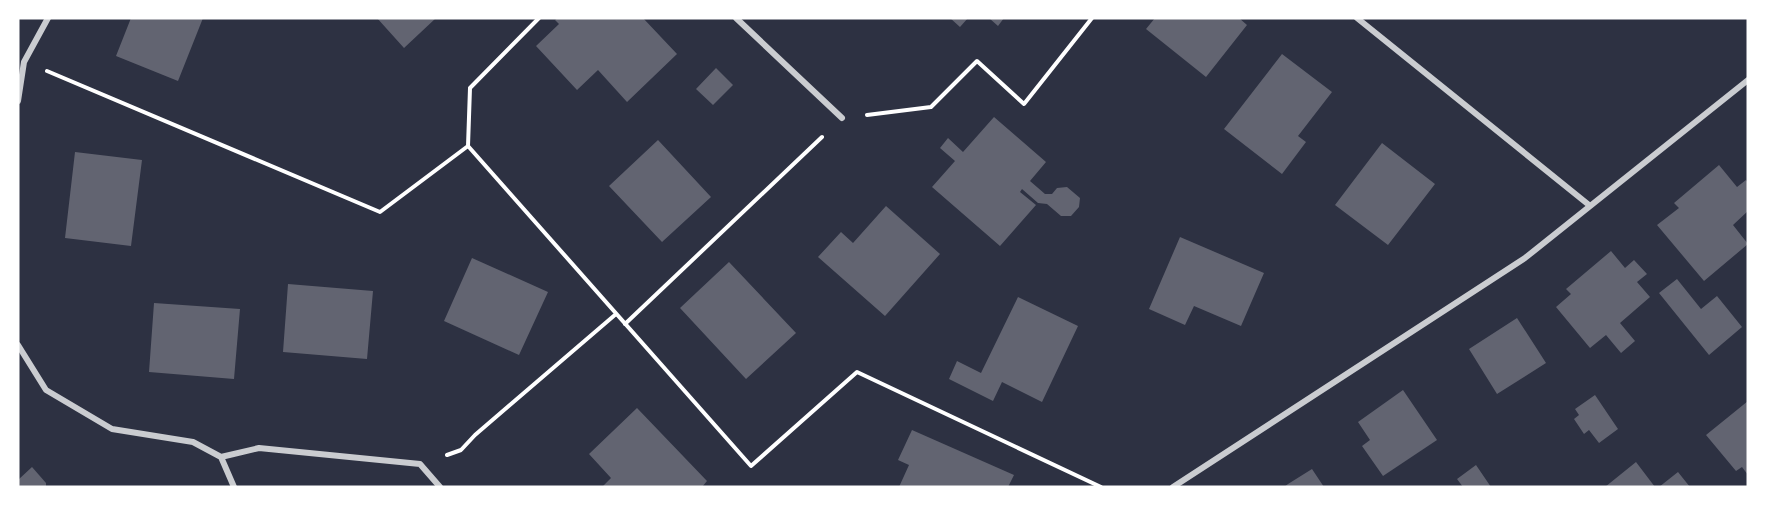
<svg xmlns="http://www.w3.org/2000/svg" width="1766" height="505" font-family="'DM Sans',sans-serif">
	<rect width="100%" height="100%" fill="#2d3142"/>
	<path fill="#626471" d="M 131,18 L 203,18 L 178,81 L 116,56 Z
		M 377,18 L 436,18 L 404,48 Z
		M 558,18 L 643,18 L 677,54 L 627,102 L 598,70 L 577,90 L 536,46 L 559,24 L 555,20 Z
		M 950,18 L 968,18 L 960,27 Z
		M 989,18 L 1004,18 L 998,26 Z
		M 1155,18 L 1239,18 L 1247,25 L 1206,77 L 1146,29 Z
		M 1282,54 L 1332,92 L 1298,136 L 1306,142 L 1282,174 L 1224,129 Z
		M 716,68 L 733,85 L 713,105 L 696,89 Z
		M 994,117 L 1046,162 L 1030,181 L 1045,194 L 1052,194 L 1057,188 L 1067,187 L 1080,198 L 1079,207 L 1071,216 L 1061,216 L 1047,204 L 1038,203 L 1022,189 L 1020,192 L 1036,205 L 1000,246 L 932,187 L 955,161 L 940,148 L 948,138 L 963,152 Z
		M 658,140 L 711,197 L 662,242 L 609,186 Z
		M 1382,143 L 1435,184 L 1388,245 L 1335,205 Z
		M 75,152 L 142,160 L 131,246 L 65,238 Z
		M 1719,165 L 1737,187 L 1746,180 L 1748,183 L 1748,211 L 1733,225 L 1748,244 L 1704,281 L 1657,225 L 1679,208 L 1674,203 Z
		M 886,206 L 940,254 L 885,316 L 818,257 L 841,232 L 853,243 Z
		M 1180,237 L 1264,273 L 1241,326 L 1194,306 L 1185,325 L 1149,309 Z
		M 1611,251 L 1625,268 L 1634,260 L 1647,274 L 1637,282 L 1650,297 L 1620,323 L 1635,341 L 1621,353 L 1606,335 L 1590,348 L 1556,307 L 1571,294 L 1566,289 Z
		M 472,258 L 548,292 L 519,355 L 444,321 Z
		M 729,262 L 796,333 L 746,379 L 680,308 Z
		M 1677,279 L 1701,309 L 1717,296 L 1742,327 L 1709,355 L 1659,293 Z
		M 288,284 L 373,291 L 367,359 L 283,352 Z
		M 1018,297 L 1078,326 L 1042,402 L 1002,382 L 993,401 L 949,379 L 957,361 L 981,373 Z
		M 154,303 L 240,309 L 234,379 L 149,372 Z
		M 1517,318 L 1546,363 L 1497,394 L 1469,349 Z
		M 1403,390 L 1437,440 L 1383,476 L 1362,446 L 1370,440 L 1358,422 Z
		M 1595,395 L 1618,429 L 1599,443 L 1589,430 L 1584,434 L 1574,419 L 1579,415 L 1575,409 Z
		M 1748,401 L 1748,475 L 1742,467 L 1736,471 L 1706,435 Z
		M 637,408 L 707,481 L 702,487 L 602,487 L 611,478 L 589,454 Z
		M 912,430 L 1014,475 L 1008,487 L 899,487 L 909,465 L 898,460 Z
		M 1636,462 L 1655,487 L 1605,487 Z
		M 1476,465 L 1491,487 L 1463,487 L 1457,479 Z
		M 32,467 L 46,483 L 46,487 L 18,487 L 18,480 Z
		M 1312,469 L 1324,487 L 1284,487 L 1288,484 Z
		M 1678,472 L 1690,487 L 1659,487 Z"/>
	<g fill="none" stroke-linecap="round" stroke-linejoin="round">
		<path stroke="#fff" stroke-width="4" d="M 47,71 L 380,212 L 468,146 L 751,466 L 857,372 L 1101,487
			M 867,115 L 931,107 L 977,61 L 1024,104 L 1092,18
			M 468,146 L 470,88 L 539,18
			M 625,324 L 822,137
			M 447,455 L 461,450 L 475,435 L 616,314"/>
		<path stroke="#caccd0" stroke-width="6" d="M 736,18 L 842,118
			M 1357,18 L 1589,205
			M 18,101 L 24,62 L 48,18
			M 18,345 L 46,390 L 112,429 L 193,442 L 221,457 L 234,487
			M 221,457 L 259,448 L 420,464 L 440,487
			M 1173,487 L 1525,258 L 1748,80"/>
	</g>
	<rect width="1766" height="505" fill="none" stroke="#ffffff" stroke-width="39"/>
</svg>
